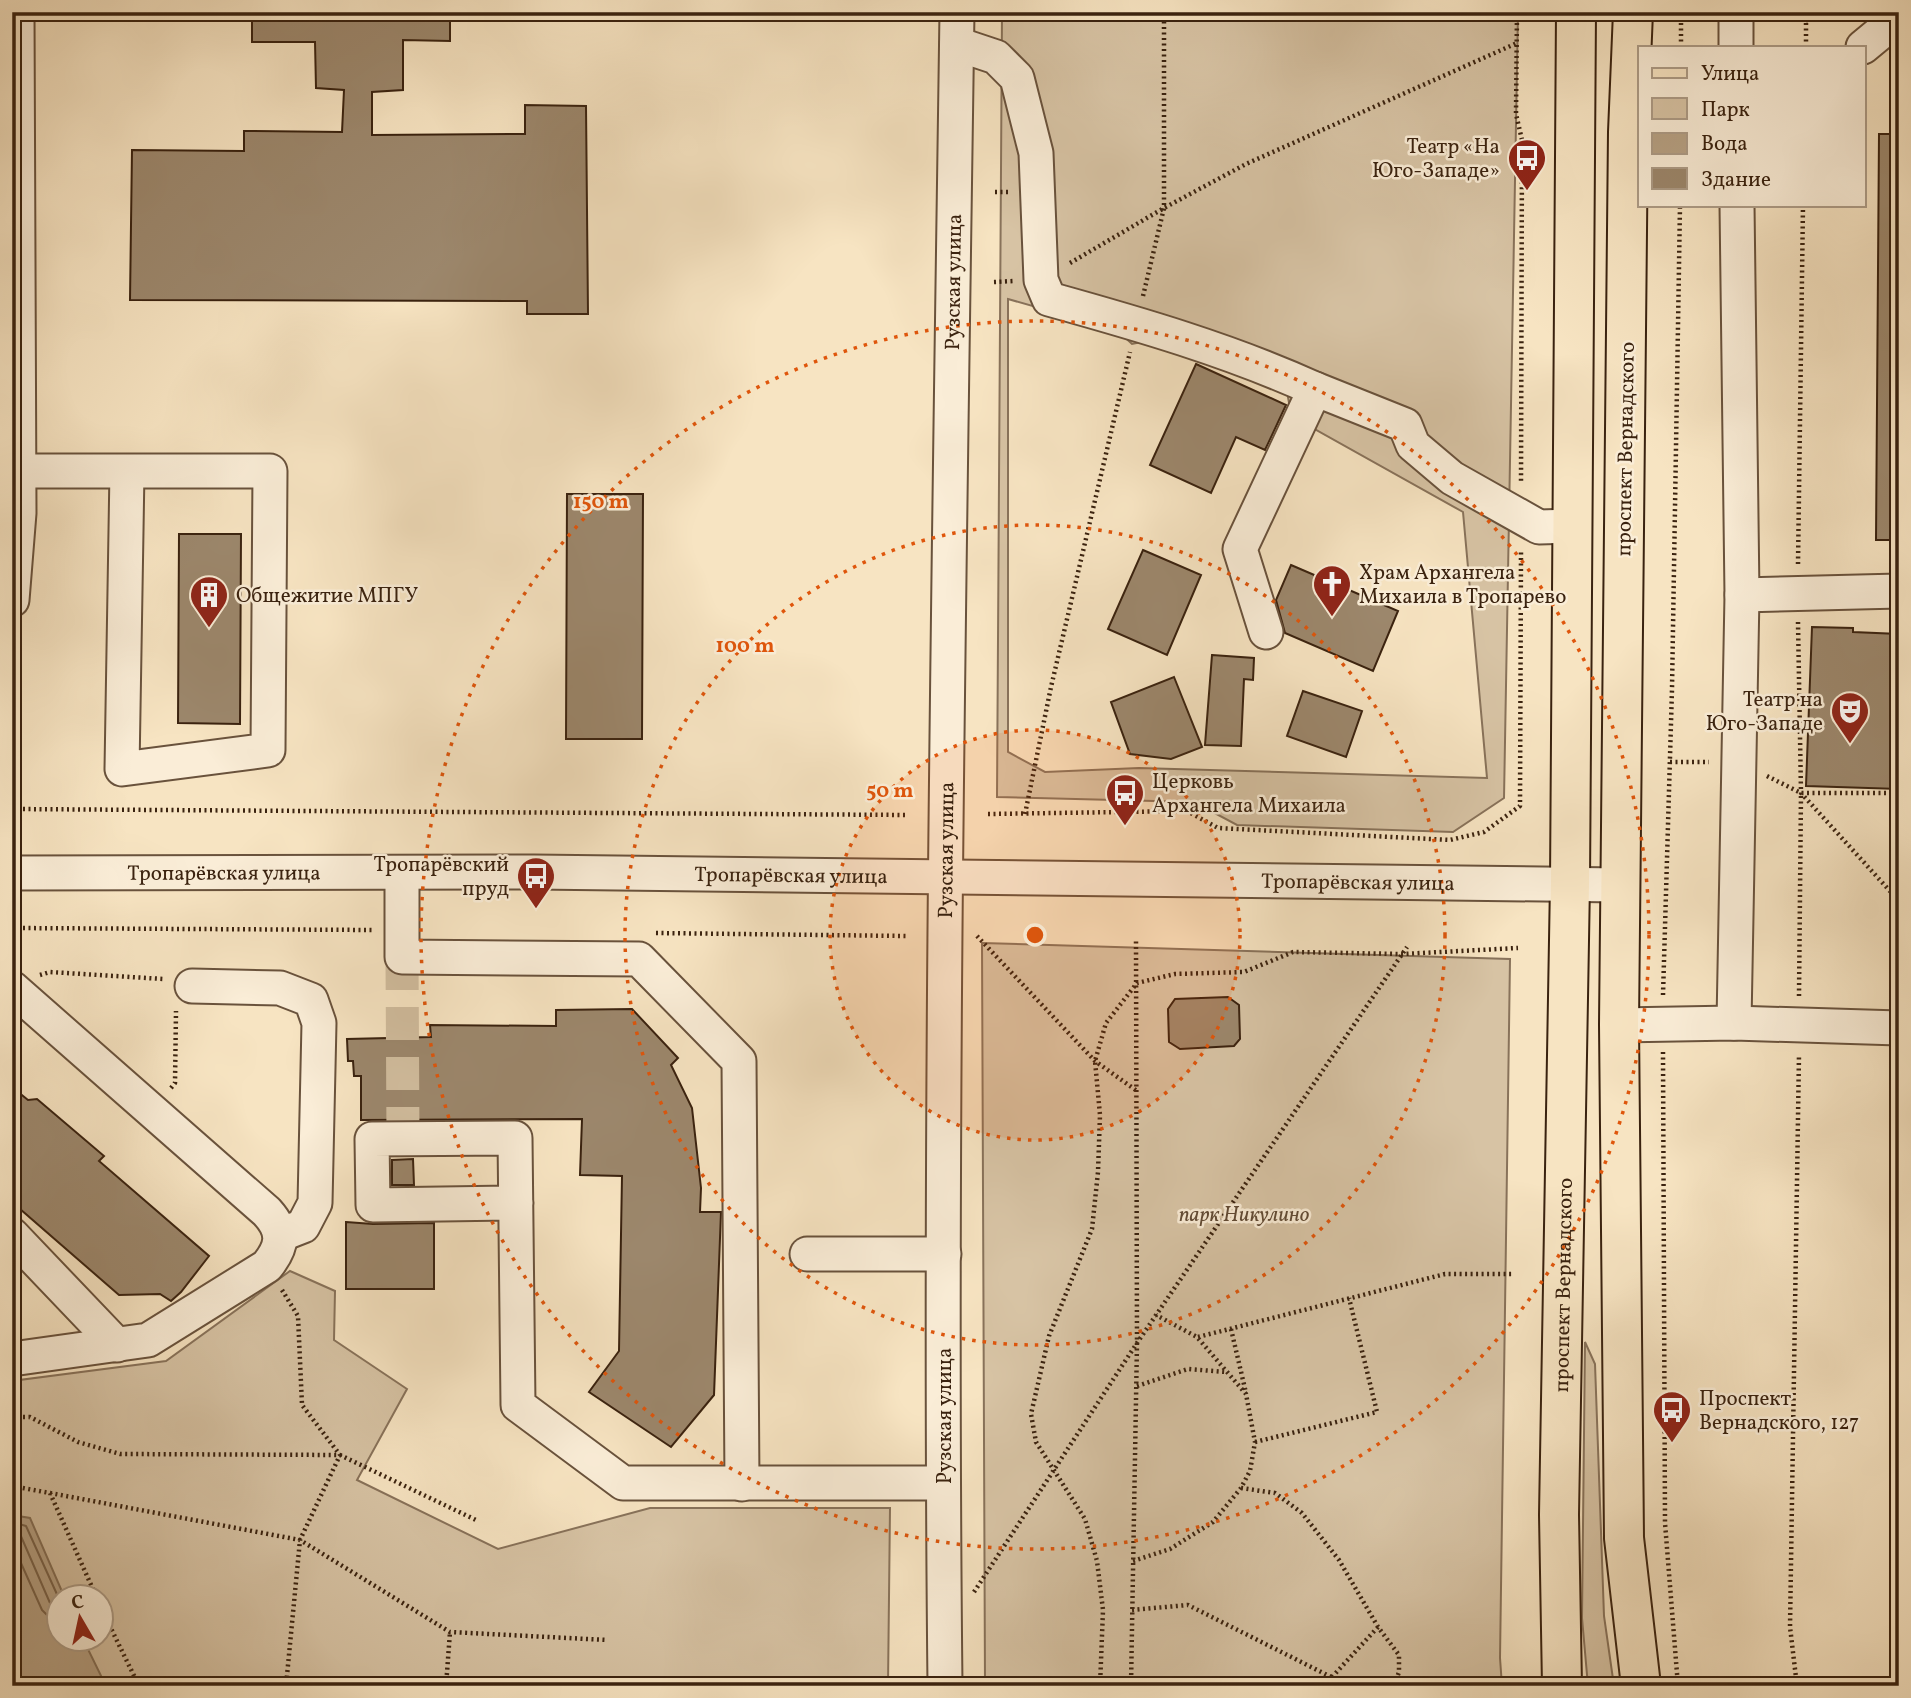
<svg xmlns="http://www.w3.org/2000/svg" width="1911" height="1698" font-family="Vollkorn,serif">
	<rect width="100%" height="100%" fill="#f7e4c2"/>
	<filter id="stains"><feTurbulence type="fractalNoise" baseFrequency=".00286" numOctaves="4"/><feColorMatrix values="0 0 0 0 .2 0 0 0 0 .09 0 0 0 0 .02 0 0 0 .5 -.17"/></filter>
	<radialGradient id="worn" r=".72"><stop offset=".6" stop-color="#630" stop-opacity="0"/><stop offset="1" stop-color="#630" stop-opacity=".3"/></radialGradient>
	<path fill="#d7c3a4" stroke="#88725a" stroke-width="2" fill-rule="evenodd" d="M 1002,12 L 1518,12 L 1504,798 L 1453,832 L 1237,825 L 1194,802 L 997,797 ZM 1008,299 L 1117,330 L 1132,344 L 1152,340 L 1285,381 L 1292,419 L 1300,421 L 1463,512 L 1487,778 L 1139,768 L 1045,772 L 1008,752 Z
		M 982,943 L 1510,959 L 1500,1658 L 1502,1686 L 985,1686 Z
		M 290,1271 L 335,1291 L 334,1340 L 407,1389 L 357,1480 L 498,1549 L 650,1508 L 890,1508 L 888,1686 L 12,1686 L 12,1381 L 166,1361 ZM 60,1596 L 102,1596 L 102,1638 L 60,1638 Z
		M 1585,1342 L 1595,1364 L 1604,1616 L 1614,1686 L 1588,1686 L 1582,1618 Z"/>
	<path fill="#b7a285" stroke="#856f56" stroke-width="2" d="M 12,1515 L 30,1518 L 64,1596 L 60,1596 L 60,1638 L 83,1639 L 106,1686 L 12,1686 Z"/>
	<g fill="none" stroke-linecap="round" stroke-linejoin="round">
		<path stroke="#78624a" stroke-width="2" d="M 12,1522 L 26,1526 L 60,1601
			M 12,1531 L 20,1534 L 50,1603 L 60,1611
			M 12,1543 L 42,1610 L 49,1617 L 60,1622"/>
	</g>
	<path fill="#9c876c" stroke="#3a220f" stroke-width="2" d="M 252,12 L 450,12 L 450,41 L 403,40 L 403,90 L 372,92 L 372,135 L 525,134 L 525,105 L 586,106 L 588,314 L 527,314 L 527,301 L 130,300 L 132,150 L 244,151 L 244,131 L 342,132 L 344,90 L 316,88 L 315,42 L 252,42 Z
		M 1879,134 L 1899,134 L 1899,540 L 1876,540 Z
		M 1196,364 L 1286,405 L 1265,450 L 1236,437 L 1211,493 L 1150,465 Z
		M 567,494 L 643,494 L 642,739 L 566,739 Z
		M 179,534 L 241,534 L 240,724 L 178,723 Z
		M 1143,550 L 1201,575 L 1167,655 L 1108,629 Z
		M 1291,565 L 1398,611 L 1373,671 L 1285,633 L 1276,600 Z
		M 1812,627 L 1853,628 L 1853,632 L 1899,634 L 1899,789 L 1806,786 Z
		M 1212,655 L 1254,658 L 1253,680 L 1244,679 L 1241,746 L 1205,745 Z
		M 1174,677 L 1202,747 L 1171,759 L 1130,754 L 1111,702 Z
		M 1303,691 L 1362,711 L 1346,757 L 1287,736 Z
		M 1228,997 L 1239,1005 L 1240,1039 L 1234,1046 L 1180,1049 L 1169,1042 L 1168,1009 L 1175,999 Z
		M 632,1009 L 678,1058 L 671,1065 L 692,1108 L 701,1188 L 700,1212 L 721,1212 L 714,1395 L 671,1447 L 589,1392 L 619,1351 L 622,1176 L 580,1175 L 582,1119 L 361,1120 L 361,1076 L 354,1076 L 353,1061 L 348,1061 L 347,1039 L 431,1037 L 430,1025 L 556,1026 L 556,1010 Z
		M 12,1087 L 28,1100 L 37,1099 L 104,1156 L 99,1161 L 209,1256 L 181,1292 L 171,1301 L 160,1294 L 119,1295 L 12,1202 Z
		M 413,1159 L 414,1185 L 392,1185 L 392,1160 Z
		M 346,1222 L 373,1224 L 434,1223 L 434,1289 L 346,1289 Z"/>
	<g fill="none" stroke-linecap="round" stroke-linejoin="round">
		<path stroke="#d1bd9e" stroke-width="33" stroke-dasharray="33 17" stroke-linecap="butt" d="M 402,957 L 403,1139"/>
		<defs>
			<g id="minor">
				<path d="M 957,44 L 996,57 L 1017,78 L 1036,153 L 1041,280 L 1049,299 C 1139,324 1229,350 1315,389"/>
				<path d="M 1736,47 L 1736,12"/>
				<path d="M 1863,47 L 1886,28 L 1899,28"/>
				<path d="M 18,471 L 270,471 L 268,750 L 122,769 L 127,471"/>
				<path d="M 1742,595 L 1899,591"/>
				<path d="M 12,600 L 19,513 L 17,12"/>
				<path d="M 1266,632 L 1240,549 L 1315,389 L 1405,425 L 1413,445 L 1452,478 L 1539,527 L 1573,526"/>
				<path id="s1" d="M 12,873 L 534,872 L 1620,885"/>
				<path d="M 402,873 L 402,957 L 639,959 L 739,1061 L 742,1484"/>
				<path d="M 192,986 L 280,988 L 311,1000 L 319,1023 L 315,1203 L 303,1226 L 280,1235"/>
				<path d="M 12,988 L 267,1212 C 285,1232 283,1246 267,1266 L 148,1340 L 12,1359"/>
				<path d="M 1734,1023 L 1742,595 L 1737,205"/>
				<path d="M 1619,1025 L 1734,1023 L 1899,1028"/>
				<path d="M 516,1203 L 373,1205 L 372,1139 L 515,1138 L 518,1405 L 623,1483 L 943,1483"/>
				<path d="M 12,1235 L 117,1345"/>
				<path d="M 807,1254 L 944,1254"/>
				<path id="s2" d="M 945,1686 C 939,1128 949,570 957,12"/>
			</g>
			<g id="major">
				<path d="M 1633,12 L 1628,132 L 1619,1025 L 1624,1538 L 1641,1686"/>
				<path id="s3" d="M 1562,1686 L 1559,1515 L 1570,883 L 1576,12"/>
			</g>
		</defs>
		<use href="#minor" stroke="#69523c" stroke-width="37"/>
		<use href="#major" stroke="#3a220f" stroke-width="42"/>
		<path stroke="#3a220f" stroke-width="4.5" stroke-dasharray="2 3.5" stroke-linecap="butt" d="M 1517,12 L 1516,114 L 1522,140 L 1521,483
			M 1681,12 L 1681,47
			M 1806,20 L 1852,18
			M 1806,47 L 1806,12
			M 995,192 L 1008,192
			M 1070,263 L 1164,208 L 1246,164 L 1517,43
			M 994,282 L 1014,281
			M 1143,296 L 1164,208 L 1164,12
			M 1798,564 L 1803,205
			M 1798,622 L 1801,793 L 1899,901
			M 1670,762 L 1709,762
			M 1767,776 L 1801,793
			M 12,809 L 908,815
			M 988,814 L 1187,811 L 1218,828 L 1450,840 L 1484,832 L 1520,806 L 1521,551
			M 1025,814 L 1051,687 L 1130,352
			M 12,928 L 374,930
			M 656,933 L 907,936
			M 977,936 L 1095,1061 L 1137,1091
			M 40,975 L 50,972 L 163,979
			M 1663,995 L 1672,689 L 1680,205
			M 1799,996 L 1801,793 L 1899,793
			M 1663,1052 L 1665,1523 L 1678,1686
			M 171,1088 L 175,1083 L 176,1011
			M 282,1290 L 298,1316 L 302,1405 L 340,1455 L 300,1540 L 286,1686
			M 1231,1329 L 1246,1393
			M 1198,1337 L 1445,1274 L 1514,1274
			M 1137,1386 L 1188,1369 L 1226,1372
			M 12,1417 L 30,1417 L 78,1442 L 120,1454 L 340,1455 L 476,1520
			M 1255,1442 L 1377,1412 L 1349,1298
			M 12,1486 L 50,1493 L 96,1596
			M 1241,1488 L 1275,1493 L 1302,1513 L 1339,1560 L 1378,1627 L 1399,1655 L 1399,1672 L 1395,1683 L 1391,1686
			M 50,1493 L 300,1540 L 450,1632 L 607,1640
			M 1133,1561 L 1170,1549 L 1213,1522 L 1241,1488 L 1250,1471 L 1255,1442 L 1246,1394 L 1197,1337 L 1156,1315
			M 974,1592 L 1137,1343 L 1407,947
			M 102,1610 L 139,1686
			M 1132,1610 L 1188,1605 L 1349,1686
			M 1332,1677 L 1378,1627
			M 446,1686 L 450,1632
			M 1100,1686 L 1103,1610 L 1097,1561 L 1085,1519 L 1036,1442 L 1031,1414 L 1049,1336 L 1092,1229 L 1098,1172 L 1100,1115 L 1095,1061 L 1106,1023 L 1137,983 L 1175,974 L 1244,972 L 1293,952 L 1402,954 L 1518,948
			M 1131,1686 L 1137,1343 L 1136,941
			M 1797,1686 L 1790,1627 L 1799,1054"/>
		<use href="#minor" stroke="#faedd7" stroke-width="33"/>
		<use href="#major" stroke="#f7e4c2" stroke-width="38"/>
	</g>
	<circle cx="1035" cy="935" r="205" fill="#df560c" fill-opacity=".12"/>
	<g fill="none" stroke="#df560c" stroke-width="3.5" stroke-dasharray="3.5 7">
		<circle cx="1035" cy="935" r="205"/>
		<circle cx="1035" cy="935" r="410"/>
		<circle cx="1035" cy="935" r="614"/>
	</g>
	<defs>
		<symbol id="bus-pin" viewBox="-11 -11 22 30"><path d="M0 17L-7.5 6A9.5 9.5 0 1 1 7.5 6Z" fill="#8f2418" stroke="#faedd7"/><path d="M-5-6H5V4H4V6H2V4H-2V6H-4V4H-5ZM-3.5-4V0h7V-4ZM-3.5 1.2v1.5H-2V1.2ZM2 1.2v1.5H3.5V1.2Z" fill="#fff"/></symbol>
		<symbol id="church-pin" viewBox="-11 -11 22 30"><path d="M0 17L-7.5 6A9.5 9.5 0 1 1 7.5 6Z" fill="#8f2418" stroke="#faedd7"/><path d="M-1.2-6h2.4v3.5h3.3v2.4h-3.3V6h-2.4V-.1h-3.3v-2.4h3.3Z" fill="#fff"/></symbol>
		<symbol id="building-pin" viewBox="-11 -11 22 30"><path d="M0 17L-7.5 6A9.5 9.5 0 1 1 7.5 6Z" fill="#8f2418" stroke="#faedd7"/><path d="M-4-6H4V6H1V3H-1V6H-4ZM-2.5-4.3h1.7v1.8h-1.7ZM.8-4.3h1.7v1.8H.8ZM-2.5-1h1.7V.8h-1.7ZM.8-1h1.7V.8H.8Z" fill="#fff"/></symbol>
		<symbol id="theatre-pin" viewBox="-11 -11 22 30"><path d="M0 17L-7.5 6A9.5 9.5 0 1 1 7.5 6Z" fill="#8f2418" stroke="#faedd7"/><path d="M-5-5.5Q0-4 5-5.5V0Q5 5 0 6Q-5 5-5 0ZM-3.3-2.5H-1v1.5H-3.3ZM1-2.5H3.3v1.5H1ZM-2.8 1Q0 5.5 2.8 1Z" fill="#fff"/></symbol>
	</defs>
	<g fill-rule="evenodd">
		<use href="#bus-pin" x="1505" y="136" width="44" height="60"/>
		<use href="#church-pin" x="1310" y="562" width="44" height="60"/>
		<use href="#building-pin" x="187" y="573" width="44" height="60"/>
		<use href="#theatre-pin" x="1828" y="689" width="44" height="60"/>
		<use href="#bus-pin" x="1103" y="771" width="44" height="60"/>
		<use href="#bus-pin" x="514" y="854" width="44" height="60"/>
		<use href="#bus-pin" x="1650" y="1388" width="44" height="60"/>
	</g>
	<g text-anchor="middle" stroke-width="5" stroke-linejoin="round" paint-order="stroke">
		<g font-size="21" fill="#3a220f" stroke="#faedd7" text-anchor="start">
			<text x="1500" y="153" text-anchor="end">Театр «На<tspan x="1500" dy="24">Юго-Западе»</tspan></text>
			<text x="1359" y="579">Храм Архангела<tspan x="1359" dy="24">Михаила в Тропарево</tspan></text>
			<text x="236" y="602">Общежитие МПГУ</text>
			<text x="1823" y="706" text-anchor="end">Театр на<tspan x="1823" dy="24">Юго-Западе</tspan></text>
			<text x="1152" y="788">Церковь<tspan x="1152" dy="24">Архангела Михаила</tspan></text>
			<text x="509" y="871" text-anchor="end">Тропарёвский<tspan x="509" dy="24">пруд</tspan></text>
			<text x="1699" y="1405">Проспект<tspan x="1699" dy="24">Вернадского, 127</tspan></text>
		</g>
		<g font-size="21" fill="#3a220f" stroke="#faedd7">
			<text dy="7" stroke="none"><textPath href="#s2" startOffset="1404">Рузская улица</textPath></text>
			<text transform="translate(1625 449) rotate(-89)" y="7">проспект Вернадского</text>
			<text dy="7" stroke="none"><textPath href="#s2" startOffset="836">Рузская улица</textPath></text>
			<text dy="7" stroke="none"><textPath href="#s1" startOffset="212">Тропарёвская улица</textPath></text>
			<text dy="7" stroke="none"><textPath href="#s1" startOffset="779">Тропарёвская улица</textPath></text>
			<text dy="7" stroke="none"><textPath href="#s1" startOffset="1346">Тропарёвская улица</textPath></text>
			<text dy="7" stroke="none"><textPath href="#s3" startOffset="401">проспект Вернадского</textPath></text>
			<text transform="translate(944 1416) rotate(-90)" y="7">Рузская улица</text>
		</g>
		<g font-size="21" font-style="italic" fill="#614a34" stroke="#faedd7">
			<text x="1244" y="1221">парк Никулино</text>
		</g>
	</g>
	<circle cx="1035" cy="935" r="10" fill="#df560c" stroke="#faedd7" stroke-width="3.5"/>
	<g font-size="21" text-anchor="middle" font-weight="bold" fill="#df560c" stroke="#faedd7" stroke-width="5" stroke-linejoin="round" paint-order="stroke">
		<text x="601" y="508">150 m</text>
		<text x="745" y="652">100 m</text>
		<text x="890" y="797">50 m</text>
	</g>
	<rect width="1911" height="1698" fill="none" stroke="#f7e4c2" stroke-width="42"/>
	<rect x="14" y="14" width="1883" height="1670" fill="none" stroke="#3a220f" stroke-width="3.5"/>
	<rect x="21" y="21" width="1869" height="1656" fill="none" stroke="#3a220f" stroke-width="2"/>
	<rect x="1638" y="46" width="228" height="161" fill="#faedd7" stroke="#ad9c87" stroke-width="2"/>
	<rect x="1652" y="68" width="35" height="10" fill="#f7e4c2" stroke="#ad9c87" stroke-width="2"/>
	<text x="1701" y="80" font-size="21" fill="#3a220f">Улица</text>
	<rect x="1652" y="98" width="35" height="21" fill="#d7c3a4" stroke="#ad9c87" stroke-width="2"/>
	<text x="1701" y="116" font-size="21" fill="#3a220f">Парк</text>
	<rect x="1652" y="133" width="35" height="21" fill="#b7a285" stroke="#ad9c87" stroke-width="2"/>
	<text x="1701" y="150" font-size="21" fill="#3a220f">Вода</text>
	<rect x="1652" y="168" width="35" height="21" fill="#9c876c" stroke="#ad9c87" stroke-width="2"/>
	<text x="1701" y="186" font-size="21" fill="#3a220f">Здание</text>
	<g transform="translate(80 1618) rotate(351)"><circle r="33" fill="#faedd7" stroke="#ad9c87" stroke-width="2"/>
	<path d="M0-5L12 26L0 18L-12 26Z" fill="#8f2418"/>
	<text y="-10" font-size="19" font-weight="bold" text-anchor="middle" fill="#3a220f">С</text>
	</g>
	<rect width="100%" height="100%" filter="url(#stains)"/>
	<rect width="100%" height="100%" fill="url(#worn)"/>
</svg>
